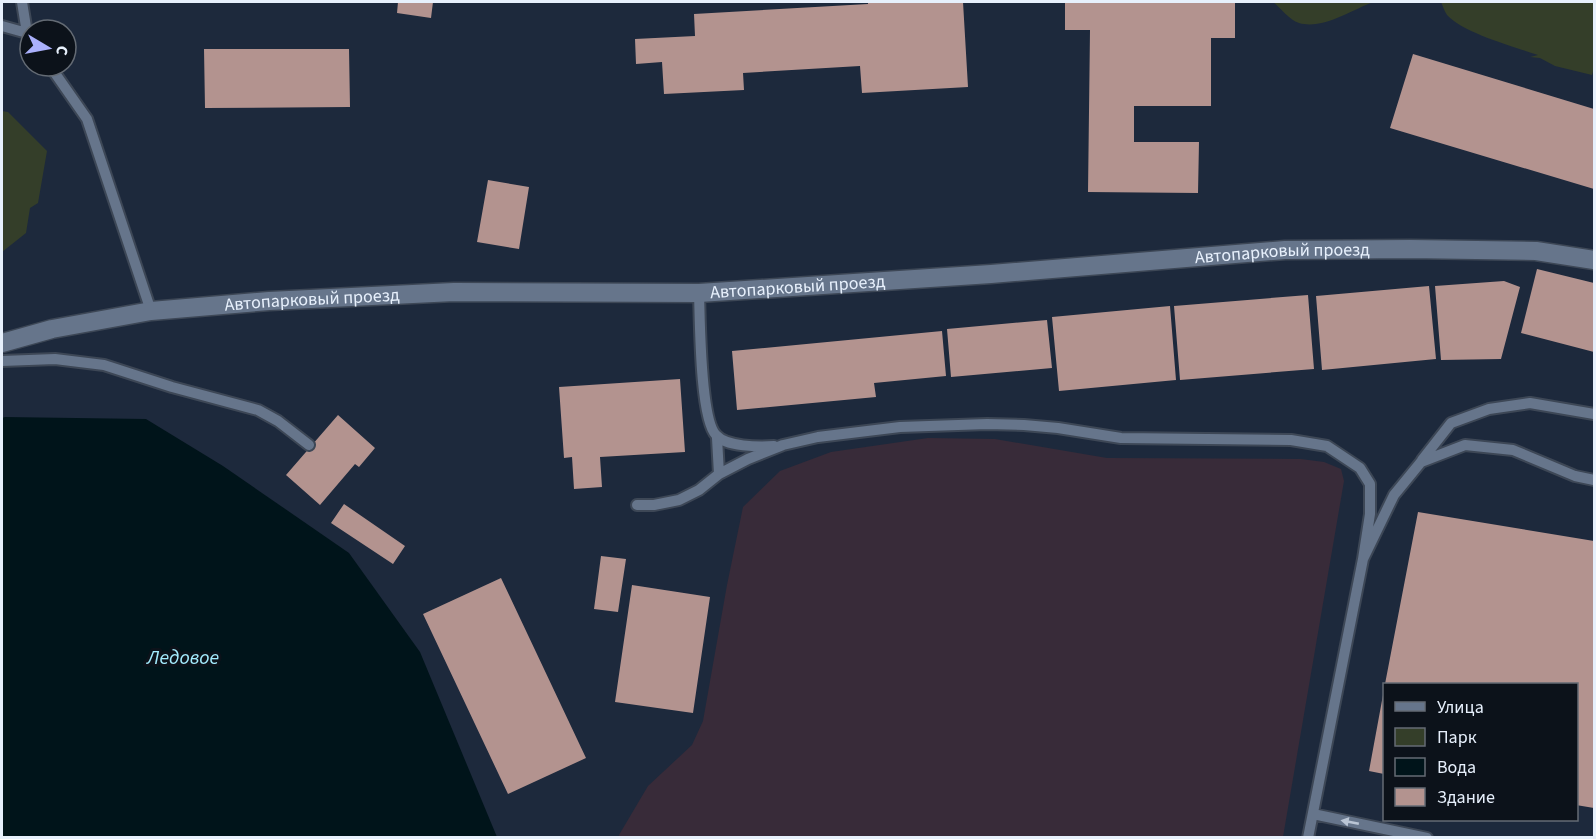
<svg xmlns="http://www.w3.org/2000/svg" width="1596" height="839" font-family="'Source Sans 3',sans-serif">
	<rect width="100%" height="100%" fill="#1d293c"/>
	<path fill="#382b39" d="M 928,438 L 995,439 L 1107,458 L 1301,459 L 1324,462 L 1341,469 L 1344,481 L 1283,837 L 620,837 L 619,835 L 648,786 L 692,745 L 703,721 L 727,585 L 743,507 L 780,471 L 831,452 Z"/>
	<path fill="#343e29" d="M 1273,2 L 1373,2 C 1352,10 1322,30 1299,23 C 1289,20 1281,8 1273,2 Z
		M 1441,2 L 1594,2 L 1594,68 L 1592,75 L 1555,66 L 1540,58 L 1530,57 L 1538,55 C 1515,47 1463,33 1447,15 C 1444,11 1443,6 1441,2 Z
		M 2,111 L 8,112 L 47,151 L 38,203 L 30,208 L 26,233 L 2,252 Z"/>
	<path fill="#00141a" d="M 5,417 L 146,419 L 223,466 L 349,553 L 420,652 L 497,837 L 2,837 L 2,418 Z"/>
	<path fill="#b3938f" d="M 398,2 L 433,2 L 431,18 L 397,13 Z
		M 868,2 L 963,2 L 968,87 L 862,93 L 860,66 L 743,73 L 744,90 L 664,94 L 662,62 L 636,64 L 635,39 L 695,36 L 694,14 L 868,4 Z
		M 1065,2 L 1235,2 L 1235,38 L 1211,38 L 1211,106 L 1134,106 L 1134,142 L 1199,142 L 1198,193 L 1088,192 L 1090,30 L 1065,30 Z
		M 204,49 L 349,49 L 350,107 L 205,108 Z
		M 1413,54 L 1594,109 L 1594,189 L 1390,128 Z
		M 488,180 L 529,187 L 519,249 L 477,242 Z
		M 1537,269 L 1594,283 L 1594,352 L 1521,333 Z
		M 1504,281 L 1520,287 L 1501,359 L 1441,360 L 1435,286 Z
		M 1429,286 L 1436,359 L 1322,370 L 1316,296 Z
		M 1308,295 L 1314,369 L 1180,380 L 1174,306 Z
		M 1170,306 L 1176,380 L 1059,391 L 1052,317 Z
		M 1047,320 L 1052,368 L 951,377 L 947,329 Z
		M 942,331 L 946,376 L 874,383 L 876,397 L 737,410 L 732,351 Z
		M 680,379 L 685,452 L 600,457 L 602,487 L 574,489 L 572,457 L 564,458 L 559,387 Z
		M 338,415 L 375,448 L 359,467 L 355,464 L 320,505 L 286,475 Z
		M 344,504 L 405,546 L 393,564 L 331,523 Z
		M 1418,512 L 1594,541 L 1594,808 L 1576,805 L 1576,684 L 1385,684 Z
		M 601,556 L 626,559 L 618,612 L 594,609 Z
		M 501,578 L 586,758 L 508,794 L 423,614 Z
		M 632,585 L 710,597 L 693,713 L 615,702 Z
		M 1383,695 L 1384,695 L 1384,774 L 1369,771 Z"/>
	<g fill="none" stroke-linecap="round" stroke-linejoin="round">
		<defs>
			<path id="lane" d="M 22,2 L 27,33
				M 2,26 L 27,33 L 30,37
				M 50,66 L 87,119 L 151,311
				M 699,293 C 700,320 700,419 716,435 C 726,447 759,447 774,446
				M 2,361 L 55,359 L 104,365 L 172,387 L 258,410 L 278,421 L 309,445
				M 717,438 L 719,474
				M 1422,460 L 1451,423 L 1489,409 L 1530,403 L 1594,414
				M 637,505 L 654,505 L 679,500 L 699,490 L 719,474 L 748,459 L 783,445 L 818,437 L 900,427 L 987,424 L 1024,425 L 1058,428 L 1121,438 L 1291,440 L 1327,446 L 1360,468 L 1370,484 L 1370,514 L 1363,559
				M 1313,814 L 1427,838
				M 1308,838 L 1363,559 L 1394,495 L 1421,462 L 1465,445 L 1513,450 L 1575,476 L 1594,480"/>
			<g id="street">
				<path id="s1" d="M 2,343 L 52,329 L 151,311 L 269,301 L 454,292 L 699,293 L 991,274 L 1285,250 L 1410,249 L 1536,251 L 1594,260"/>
			</g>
		</defs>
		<use href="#lane" stroke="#3d4756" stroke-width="14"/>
		<use href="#street" stroke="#3d4756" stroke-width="21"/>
		<use href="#lane" stroke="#66758b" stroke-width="10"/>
		<use href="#street" stroke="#66758b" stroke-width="18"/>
	</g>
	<defs><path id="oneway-solid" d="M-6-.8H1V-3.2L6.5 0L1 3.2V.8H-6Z" transform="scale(1.5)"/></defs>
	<use fill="#bac5d4" href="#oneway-solid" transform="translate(1350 822) rotate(-169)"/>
	<g text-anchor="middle" stroke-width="6" stroke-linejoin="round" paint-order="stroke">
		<g font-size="18" fill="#e7f0fc" stroke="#0c121a">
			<text dy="6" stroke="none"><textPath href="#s1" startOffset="1286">Автопарковый проезд</textPath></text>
			<text dy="6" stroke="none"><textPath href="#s1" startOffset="800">Автопарковый проезд</textPath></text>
			<text dy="6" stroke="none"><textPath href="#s1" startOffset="314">Автопарковый проезд</textPath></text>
		</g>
		<g font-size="20" font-style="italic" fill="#a3ebfd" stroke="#0c121a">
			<text x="183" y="664">Ледовое</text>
		</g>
	</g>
	<rect width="1596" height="839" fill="none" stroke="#e7f0fc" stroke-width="6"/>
	<rect x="1383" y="683" width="195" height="138" fill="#0c121a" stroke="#646b74" stroke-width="1.5"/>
	<rect x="1395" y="702" width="30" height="9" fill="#66758b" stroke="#646b74" stroke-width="1.5"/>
	<text x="1437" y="713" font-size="18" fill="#e7f0fc">Улица</text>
	<rect x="1395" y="728" width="30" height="18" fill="#343e29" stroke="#646b74" stroke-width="1.5"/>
	<text x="1437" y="743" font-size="18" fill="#e7f0fc">Парк</text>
	<rect x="1395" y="758" width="30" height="18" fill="#00141a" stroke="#646b74" stroke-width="1.5"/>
	<text x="1437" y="773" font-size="18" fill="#e7f0fc">Вода</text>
	<rect x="1395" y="788" width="30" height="18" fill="#b3938f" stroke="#646b74" stroke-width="1.5"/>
	<text x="1437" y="803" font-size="18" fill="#e7f0fc">Здание</text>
	<g transform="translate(48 48) rotate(100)"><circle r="28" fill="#0c121a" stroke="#646b74" stroke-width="1.5"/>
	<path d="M0-4.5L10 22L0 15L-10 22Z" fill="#aab0fb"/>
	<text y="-9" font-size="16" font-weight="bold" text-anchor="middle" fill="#e7f0fc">С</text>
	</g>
</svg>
